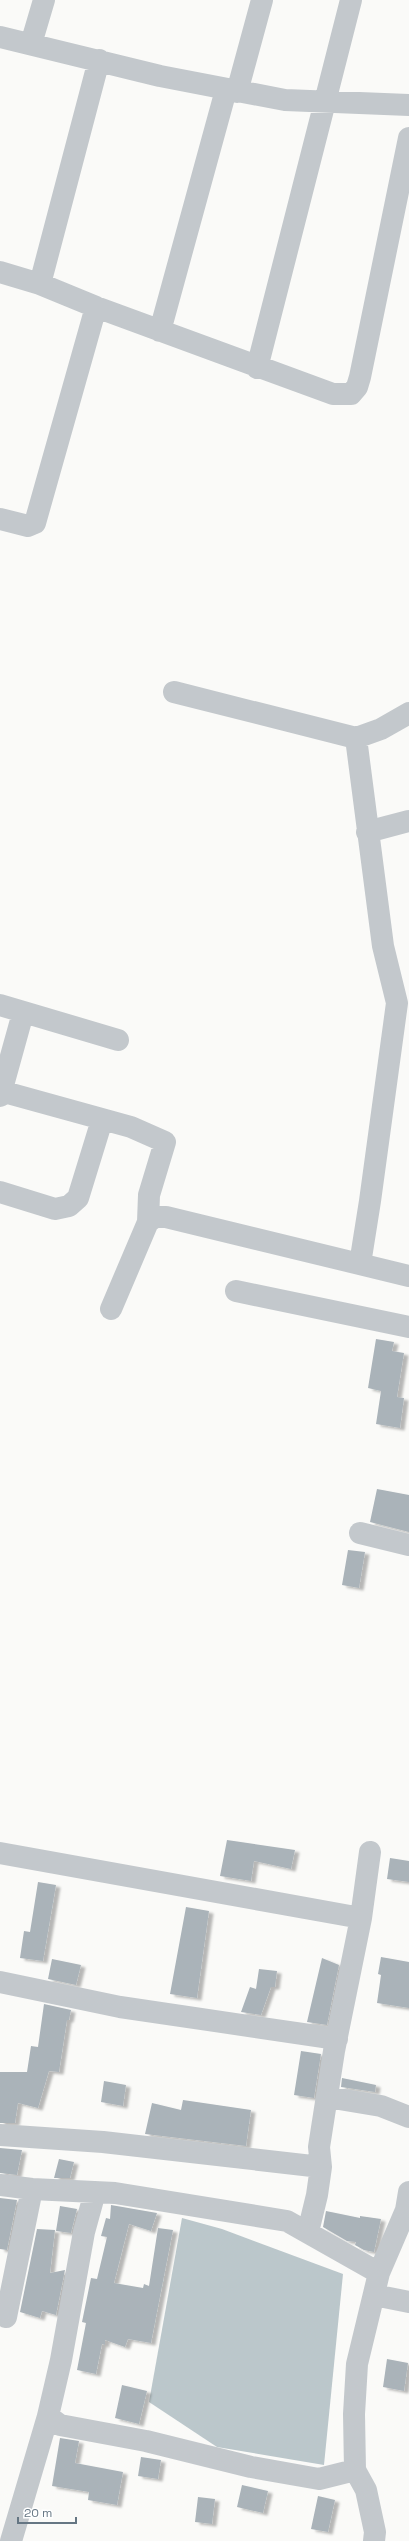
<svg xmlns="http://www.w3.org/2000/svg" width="409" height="2541" font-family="'Space Grotesk',sans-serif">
	<defs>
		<filter id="shadow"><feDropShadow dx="4.5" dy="2.5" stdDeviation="1" flood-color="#0004"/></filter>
	</defs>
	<rect width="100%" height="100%" fill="#fafaf8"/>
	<path fill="#bbc7cb" d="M 182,2218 L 222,2229 L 343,2274 L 324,2465 L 217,2447 L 149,2402 Z"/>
	<path fill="#aab3b9" filter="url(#shadow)" d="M 376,1339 L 394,1342 L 392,1351 L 404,1353 L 397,1397 L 404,1398 L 400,1428 L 376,1424 L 381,1391 L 368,1388 Z
		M 377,1489 L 409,1495 L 409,1532 L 370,1522 Z
		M 348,1550 L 365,1552 L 359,1588 L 342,1585 Z
		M 227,1840 L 295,1850 L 291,1869 L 254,1861 L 251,1881 L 220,1876 Z
		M 390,1858 L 409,1861 L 409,1882 L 387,1879 Z
		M 38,1882 L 56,1885 L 43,1961 L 20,1958 L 24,1931 L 30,1932 Z
		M 186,1907 L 209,1911 L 197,1998 L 170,1994 Z
		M 381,1957 L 409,1962 L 409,2008 L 377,2003 L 381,1975 L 378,1974 Z
		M 322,1958 L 339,1965 L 327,2025 L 307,2022 Z
		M 52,1959 L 81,1965 L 76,1985 L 48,1979 Z
		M 259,1969 L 277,1971 L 275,1987 L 271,1987 L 261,2015 L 241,2012 L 250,1987 L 256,1989 Z
		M 44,2004 L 71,2010 L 69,2020 L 67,2020 L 59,2072 L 49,2071 L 38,2108 L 18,2103 L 15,2123 L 0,2123 L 0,2072 L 27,2072 L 31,2046 L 38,2047 Z
		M 301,2051 L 321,2054 L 314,2098 L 294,2095 Z
		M 342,2078 L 376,2085 L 375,2092 L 341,2087 Z
		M 104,2081 L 126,2085 L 123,2106 L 101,2102 Z
		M 183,2100 L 251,2110 L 246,2146 L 145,2134 L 152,2103 L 181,2110 Z
		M 0,2148 L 22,2150 L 17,2175 L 0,2173 Z
		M 59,2159 L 74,2162 L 70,2178 L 54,2178 Z
		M 0,2198 L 17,2200 L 7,2250 L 0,2249 Z
		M 111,2205 L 157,2213 L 151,2231 L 129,2224 L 114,2283 L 143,2288 L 144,2284 L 149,2286 L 158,2228 L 173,2230 L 151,2343 L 128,2339 L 125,2347 L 105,2340 L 105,2345 L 102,2344 L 96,2374 L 77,2370 L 86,2323 L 82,2322 L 91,2278 L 97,2279 L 107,2237 L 101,2236 L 106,2218 L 110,2219 Z
		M 60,2206 L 77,2209 L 71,2233 L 56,2231 Z
		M 326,2211 L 360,2218 L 360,2216 L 381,2219 L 374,2252 L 364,2250 L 355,2245 L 356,2242 L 347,2241 L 323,2227 Z
		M 37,2229 L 55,2230 L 50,2273 L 65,2270 L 56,2315 L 42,2311 L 40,2318 L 20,2312 Z
		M 387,2359 L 408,2363 L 404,2391 L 383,2387 Z
		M 122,2385 L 147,2391 L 139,2424 L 115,2418 Z
		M 60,2438 L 79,2441 L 75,2463 L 123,2472 L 117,2505 L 88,2500 L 89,2492 L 52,2486 Z
		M 141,2457 L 161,2460 L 158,2479 L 138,2476 Z
		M 242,2485 L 268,2491 L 263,2513 L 237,2507 Z
		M 318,2496 L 335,2500 L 328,2532 L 311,2529 Z
		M 198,2497 L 215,2499 L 212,2524 L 195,2522 Z"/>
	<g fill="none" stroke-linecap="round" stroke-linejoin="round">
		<path stroke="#c3c8cc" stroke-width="22" d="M 0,37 L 160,76 L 285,100 L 409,105
			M 31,44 L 44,0
			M 237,92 L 262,0
			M 0,272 L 40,284
			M 96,307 L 333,394 L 351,394 L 357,387 L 360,377 L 409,138
			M 160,331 L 226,90
			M 257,368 L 351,0
			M 0,519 L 28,526 L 35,523 L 96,307 L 40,284 L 99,60
			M 174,692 L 356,738 L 381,729 L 409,713
			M 356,738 L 383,946 L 397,1003 L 370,1201 L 360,1264
			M 367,832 L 409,821
			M 0,1005 L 118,1040
			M 1,1091 L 131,1127 L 165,1142 L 149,1195 L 148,1222
			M 0,1096 L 23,1013
			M 0,1192 L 55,1209 L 69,1206 L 78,1198 L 102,1120
			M 236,1291 L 409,1327
			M 111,1309 L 148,1222 L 155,1217 L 166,1217 L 409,1276
			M 360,1533 L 409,1545
			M 0,1853 L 361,1918
			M 0,1982 L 120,2007 L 337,2039
			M 327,2097 L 381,2106 L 409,2117
			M 0,2135 L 103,2142 L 321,2167
			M 0,2185 L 32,2189 L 115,2193 L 287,2221 L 379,2273
			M 308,2232 L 317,2195 L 321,2167 L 319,2147 L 334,2051 L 361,1918 L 370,1852
			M 374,2295 L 409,2302
			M 6,2317 L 32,2189
			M 48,2416 L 60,2425 L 146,2441 L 251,2467 L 319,2479 L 355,2470
			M 11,2541 L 48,2416 L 61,2360 L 84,2232 L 95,2192
			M 374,2541 L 375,2532 L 366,2490 L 355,2470 L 354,2414 L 357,2364 L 379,2273 L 406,2210 L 409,2192"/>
	</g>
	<path d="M18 2517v6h58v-6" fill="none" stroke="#657683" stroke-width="2"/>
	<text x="24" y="2517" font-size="12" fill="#657683" stroke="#ffffff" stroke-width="3" paint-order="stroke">20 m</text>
</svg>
